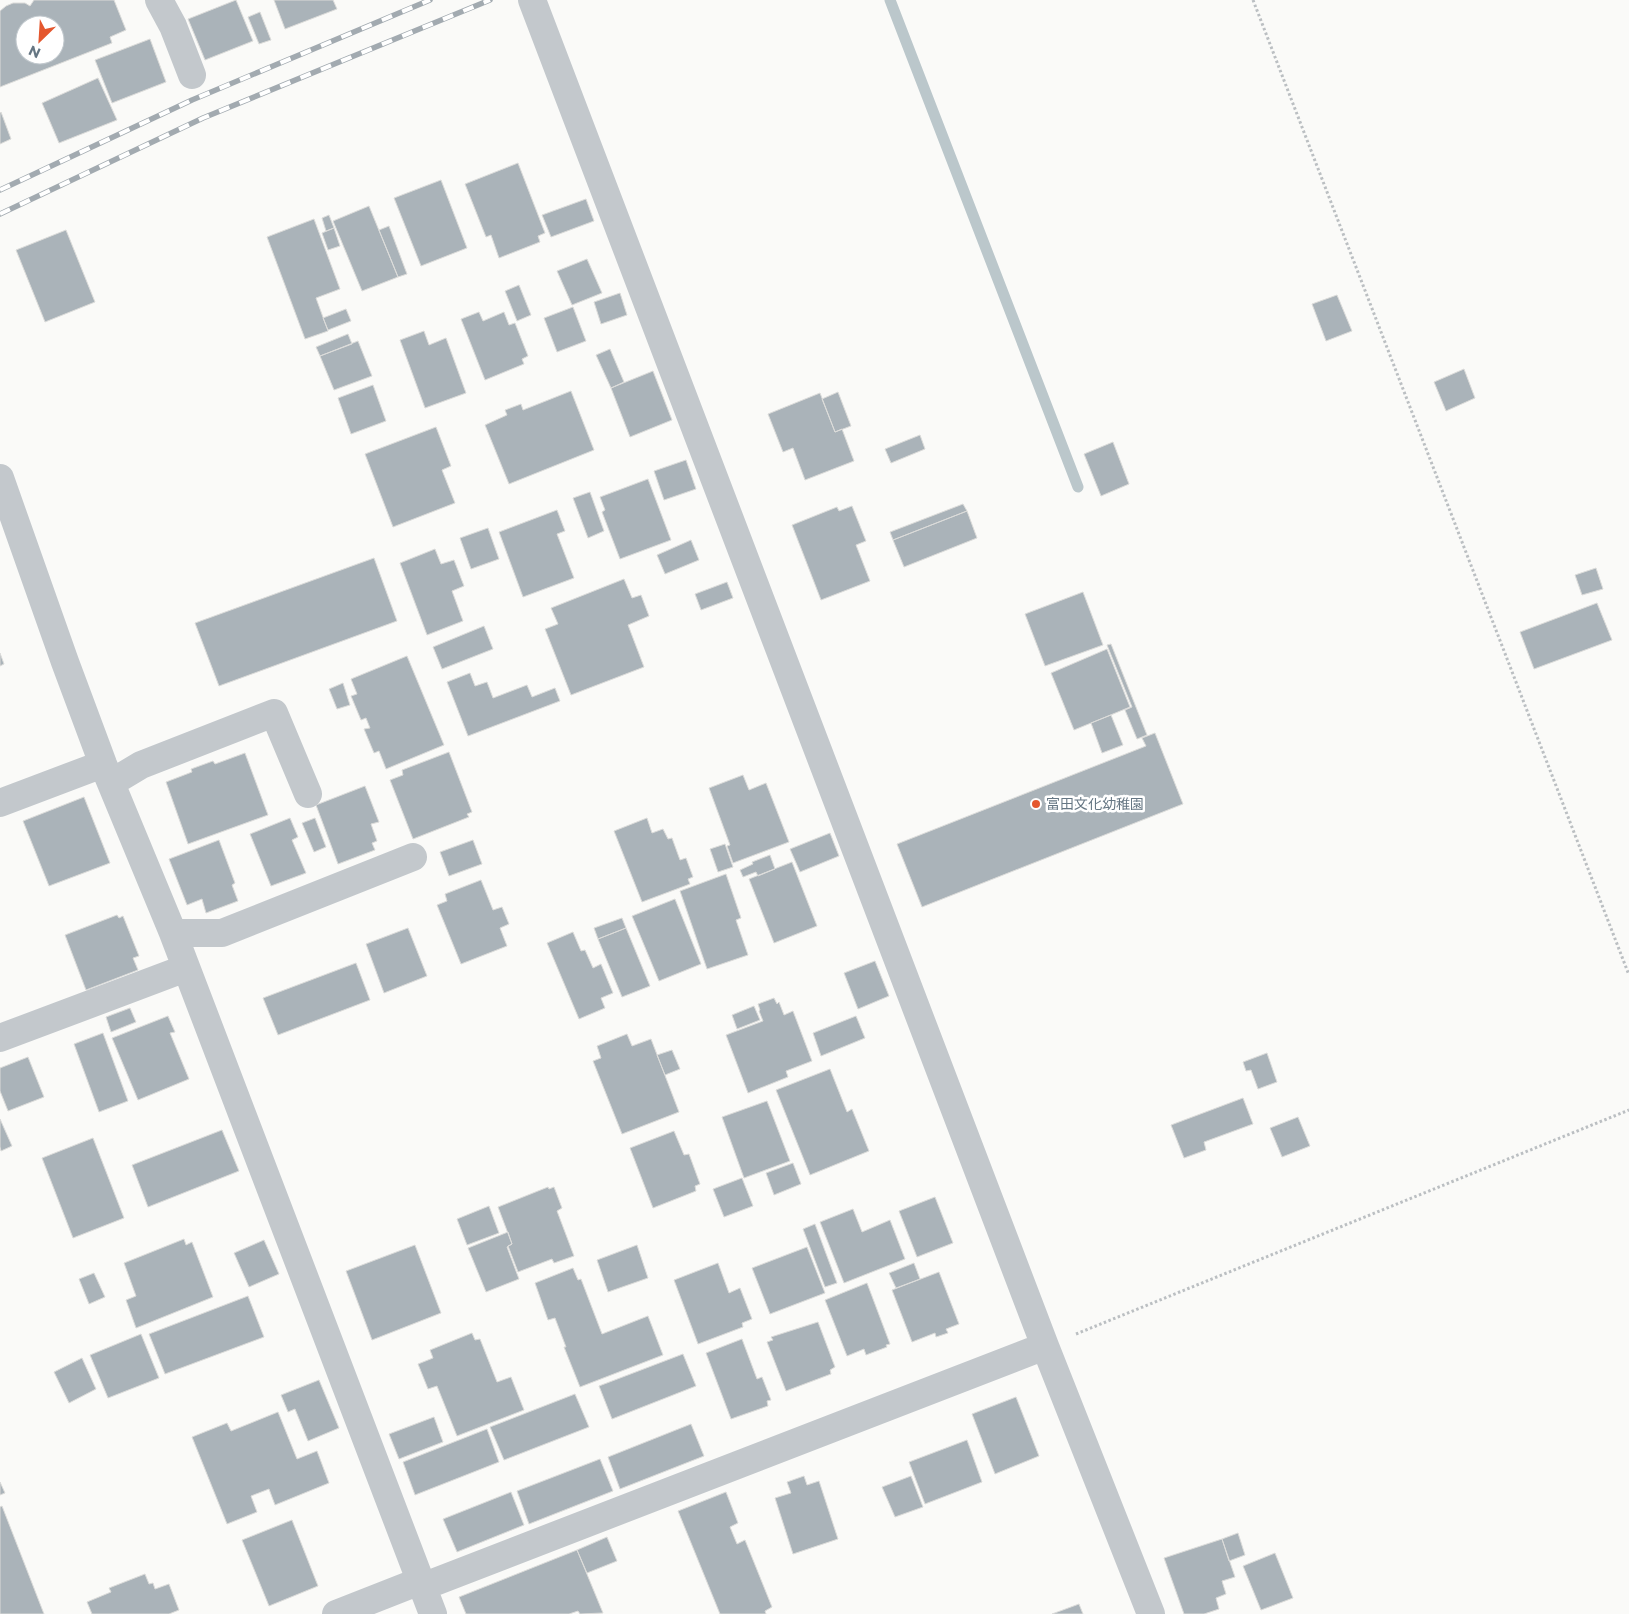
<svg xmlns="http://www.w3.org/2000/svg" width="1629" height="1614" font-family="Montserrat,'Noto Sans JP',sans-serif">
	<rect width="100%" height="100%" fill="#fafaf8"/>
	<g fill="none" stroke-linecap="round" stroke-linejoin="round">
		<path stroke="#bbc7cb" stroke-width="11" d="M 890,0 L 1078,487"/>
	</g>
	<path fill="#aab3b9" stroke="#dcdcda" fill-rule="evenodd" d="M 34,0 L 114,0 L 126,30 L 110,37 L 112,43 L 0,87 L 0,11 L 6,6 L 13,3 L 25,3 L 30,6 ZM 25,25 L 55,25 L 55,55 L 25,55 Z
		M 236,0 L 253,41 L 205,60 L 188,19 Z
		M 274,0 L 333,0 L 337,9 L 285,29 Z
		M 260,12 L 271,40 L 259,44 L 248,17 Z
		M 150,39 L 166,82 L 112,103 L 95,60 Z
		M 98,78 L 117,120 L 59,143 L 42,103 Z
		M 1,112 L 11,139 L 0,144 L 0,113 Z
		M 518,163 L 545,233 L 538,236 L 540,242 L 499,258 L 491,235 L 486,237 L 465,184 Z
		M 441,180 L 467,248 L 421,266 L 394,198 Z
		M 586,199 L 594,221 L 551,237 L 542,215 Z
		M 369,206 L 398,277 L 362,291 L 333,221 Z
		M 329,215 L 334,228 L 326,231 L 322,218 Z
		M 314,219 L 340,289 L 316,298 L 328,331 L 305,339 L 267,237 Z
		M 389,226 L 407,274 L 398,277 L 379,230 Z
		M 334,228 L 340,246 L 328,250 L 322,233 Z
		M 66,230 L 95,302 L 45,322 L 16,250 Z
		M 587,259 L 602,293 L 572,305 L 557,271 Z
		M 519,285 L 531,315 L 517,321 L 505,291 Z
		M 620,293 L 627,315 L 601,324 L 594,302 Z
		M 1337,295 L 1352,331 L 1326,341 L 1312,304 Z
		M 573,307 L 586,341 L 557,352 L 544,318 Z
		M 346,309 L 351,321 L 328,330 L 323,318 Z
		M 479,312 L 483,321 L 504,312 L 509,325 L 515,323 L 528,356 L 522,359 L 524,364 L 485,380 L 461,319 Z
		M 424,331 L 429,345 L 446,338 L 466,393 L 425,408 L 400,340 Z
		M 348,334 L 352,344 L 320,356 L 316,347 Z
		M 358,341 L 372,376 L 334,390 L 320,356 Z
		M 610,349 L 624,382 L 611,388 L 596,355 Z
		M 1464,369 L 1475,398 L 1446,411 L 1434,382 Z
		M 653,371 L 672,420 L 630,437 L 611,388 Z
		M 373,385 L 386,421 L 351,434 L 338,398 Z
		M 571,391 L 594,450 L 509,484 L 485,425 L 507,415 L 505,410 L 521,404 L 523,410 Z
		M 838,392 L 851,426 L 835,432 L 822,399 Z
		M 820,393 L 835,432 L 842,429 L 854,461 L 805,480 L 793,448 L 783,452 L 768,414 Z
		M 436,427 L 451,466 L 442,470 L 455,503 L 393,527 L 365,454 Z
		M 920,435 L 925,449 L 891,463 L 885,449 Z
		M 1113,442 L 1129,484 L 1101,496 L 1084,454 Z
		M 686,460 L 696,489 L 664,500 L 654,471 Z
		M 648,479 L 671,540 L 620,559 L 602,512 L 605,510 L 600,497 Z
		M 590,492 L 604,531 L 588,538 L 573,498 Z
		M 963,504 L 967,511 L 893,540 L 890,532 Z
		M 852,506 L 866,541 L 856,545 L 870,581 L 821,600 L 792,525 L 837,507 L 839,511 Z
		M 557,510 L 565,531 L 557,534 L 574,578 L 523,597 L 499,532 Z
		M 967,511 L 977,538 L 904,567 L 893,540 Z
		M 488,528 L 499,559 L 471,569 L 460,538 Z
		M 691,540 L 699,560 L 665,574 L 657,555 Z
		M 435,549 L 441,564 L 454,560 L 464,586 L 452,591 L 463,621 L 427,635 L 400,563 Z
		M 374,558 L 397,621 L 219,686 L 195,623 Z
		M 1596,568 L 1603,589 L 1582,595 L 1575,575 Z
		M 624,579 L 632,598 L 641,595 L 649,616 L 628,625 L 644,667 L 571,695 L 545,629 L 558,624 L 551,608 Z
		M 727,582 L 733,598 L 701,610 L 695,594 Z
		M 1083,592 L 1103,645 L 1045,666 L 1025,614 Z
		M 1597,603 L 1612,640 L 1534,669 L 1520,632 Z
		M 484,626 L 493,649 L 442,669 L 433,647 Z
		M 1111,644 L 1147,735 L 1137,739 L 1125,710 L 1132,707 L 1107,645 Z
		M 1107,649 L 1130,707 L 1074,730 L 1051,673 Z
		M 0,653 L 4,664 L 0,666 Z
		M 407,656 L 444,745 L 386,769 L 379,751 L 374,753 L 364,729 L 370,728 L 366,718 L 361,720 L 351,696 L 357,694 L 351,679 Z
		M 470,673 L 475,686 L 487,682 L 493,698 L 527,685 L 532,697 L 555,688 L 560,701 L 468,736 L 447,682 Z
		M 343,683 L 350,705 L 337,709 L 329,689 Z
		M 1111,715 L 1123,745 L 1102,753 L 1091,723 Z
		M 1155,733 L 1183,804 L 922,907 L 897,844 L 1146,746 L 1142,738 Z
		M 449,752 L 472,812 L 467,814 L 469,817 L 413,839 L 390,780 L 403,775 L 402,770 Z
		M 245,753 L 268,815 L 188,844 L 166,782 L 192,772 L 191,769 L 213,761 L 215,764 Z
		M 743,775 L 749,790 L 766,783 L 789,842 L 733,863 L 727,846 L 730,845 L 709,788 Z
		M 365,786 L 379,822 L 371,824 L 377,841 L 372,843 L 375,850 L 338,864 L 316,805 Z
		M 84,797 L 110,863 L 49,886 L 23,821 Z
		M 290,818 L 298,837 L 292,840 L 306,873 L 271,886 L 250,834 Z
		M 315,818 L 326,847 L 314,852 L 302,823 Z
		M 647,818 L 652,833 L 663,829 L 668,839 L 672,838 L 680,860 L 686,858 L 693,877 L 688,879 L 690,884 L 642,902 L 614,831 Z
		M 830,833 L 839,856 L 800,872 L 790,849 Z
		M 219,840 L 235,883 L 232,885 L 238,901 L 206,913 L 202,899 L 187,905 L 169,859 Z
		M 473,840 L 482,864 L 449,876 L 440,852 Z
		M 725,844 L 733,867 L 718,872 L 710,849 Z
		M 770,855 L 775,869 L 758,876 L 756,872 L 743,877 L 740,870 L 753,864 L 752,862 Z
		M 792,862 L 817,926 L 774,943 L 749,879 Z
		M 726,874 L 741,918 L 736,920 L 748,955 L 707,969 L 680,891 Z
		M 481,880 L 493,910 L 502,907 L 509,924 L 500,928 L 507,946 L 461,964 L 437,905 L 447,901 L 445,894 Z
		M 675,899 L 701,964 L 659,981 L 632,916 Z
		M 117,915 L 119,918 L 123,916 L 139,956 L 133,958 L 138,970 L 86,990 L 65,935 Z
		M 622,918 L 626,928 L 598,939 L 594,928 Z
		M 408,928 L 427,976 L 384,993 L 366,944 Z
		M 626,928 L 650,986 L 622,997 L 598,939 Z
		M 573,932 L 581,951 L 585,950 L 593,968 L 601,964 L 613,993 L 601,998 L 605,1008 L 579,1019 L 547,943 Z
		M 875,961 L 889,996 L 858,1009 L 844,973 Z
		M 356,963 L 370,1000 L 278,1035 L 263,998 Z
		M 774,998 L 777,1004 L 779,1002 L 784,1015 L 793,1011 L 812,1061 L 786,1071 L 788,1077 L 748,1093 L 726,1035 L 763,1021 L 759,1011 L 760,1010 L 758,1004 Z
		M 754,1006 L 760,1020 L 737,1029 L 732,1015 Z
		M 130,1008 L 136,1022 L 111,1032 L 106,1017 Z
		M 168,1016 L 175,1032 L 170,1033 L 189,1079 L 138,1100 L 112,1038 Z
		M 856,1016 L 865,1038 L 821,1056 L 813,1033 Z
		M 103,1033 L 128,1101 L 99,1112 L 74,1044 Z
		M 627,1034 L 632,1046 L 651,1039 L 679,1112 L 622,1134 L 593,1061 L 601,1058 L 597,1046 Z
		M 672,1050 L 680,1069 L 665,1075 L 657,1055 Z
		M 1267,1053 L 1277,1082 L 1258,1089 L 1251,1070 L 1246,1071 L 1243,1062 Z
		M 28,1057 L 44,1097 L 8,1111 L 0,1091 L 0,1068 Z
		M 830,1069 L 847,1112 L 852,1109 L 869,1151 L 810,1175 L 776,1090 Z
		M 1243,1098 L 1253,1124 L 1204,1142 L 1206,1150 L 1184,1158 L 1171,1125 Z
		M 767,1101 L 790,1161 L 744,1178 L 722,1117 Z
		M 1298,1117 L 1310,1146 L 1282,1157 L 1270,1128 Z
		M 0,1119 L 12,1146 L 1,1151 L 0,1147 Z
		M 222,1130 L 239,1171 L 148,1207 L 132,1165 Z
		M 674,1131 L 684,1155 L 689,1154 L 700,1184 L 695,1186 L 696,1191 L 653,1208 L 630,1148 Z
		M 93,1138 L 124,1218 L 73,1238 L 42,1158 Z
		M 793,1163 L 801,1184 L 774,1195 L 766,1173 Z
		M 742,1178 L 753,1206 L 724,1217 L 713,1189 Z
		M 548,1187 L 549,1189 L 554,1187 L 562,1208 L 557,1211 L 574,1256 L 554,1263 L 552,1259 L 518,1272 L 508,1246 L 512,1244 L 498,1207 Z
		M 935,1197 L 953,1243 L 917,1257 L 899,1211 Z
		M 489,1206 L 499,1233 L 467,1245 L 457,1219 Z
		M 853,1209 L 862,1232 L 890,1220 L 905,1259 L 844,1283 L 820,1222 Z
		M 815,1224 L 837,1283 L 825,1287 L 803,1229 Z
		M 508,1232 L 512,1244 L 507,1247 L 519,1279 L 486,1292 L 468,1248 Z
		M 184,1239 L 186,1245 L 192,1242 L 213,1297 L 136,1328 L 126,1300 L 136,1296 L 124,1263 Z
		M 264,1240 L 279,1274 L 249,1287 L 234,1253 Z
		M 415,1245 L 441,1313 L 372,1340 L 346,1271 Z
		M 637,1245 L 648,1278 L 608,1292 L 597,1260 Z
		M 807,1247 L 825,1293 L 770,1314 L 752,1268 Z
		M 718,1263 L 729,1293 L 740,1288 L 752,1319 L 742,1323 L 743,1327 L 698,1344 L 674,1280 Z
		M 914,1263 L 920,1279 L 896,1288 L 889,1273 Z
		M 573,1268 L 578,1280 L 581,1279 L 602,1334 L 648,1316 L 663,1355 L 580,1387 L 564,1347 L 566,1347 L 555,1318 L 548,1320 L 535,1283 Z
		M 939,1272 L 959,1324 L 946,1329 L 948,1333 L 936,1337 L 935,1333 L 912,1342 L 892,1290 Z
		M 94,1273 L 105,1297 L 89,1304 L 79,1279 Z
		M 867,1283 L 890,1344 L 886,1345 L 887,1347 L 866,1355 L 864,1349 L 847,1356 L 825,1300 Z
		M 248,1296 L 264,1337 L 165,1374 L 149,1334 Z
		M 818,1322 L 835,1367 L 830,1370 L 831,1374 L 786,1391 L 767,1342 L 773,1340 L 771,1337 Z
		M 472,1333 L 475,1340 L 480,1339 L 497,1382 L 511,1377 L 524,1410 L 457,1436 L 437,1386 L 428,1389 L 418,1364 L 433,1358 L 430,1350 Z
		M 141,1334 L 159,1378 L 108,1398 L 90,1355 Z
		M 742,1339 L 757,1379 L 762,1377 L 771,1400 L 767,1401 L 768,1406 L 731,1419 L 706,1353 Z
		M 683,1354 L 696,1386 L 612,1419 L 599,1386 Z
		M 82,1358 L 96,1389 L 69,1403 L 54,1372 Z
		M 319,1380 L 339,1428 L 308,1441 L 295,1409 L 288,1412 L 281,1395 Z
		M 575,1394 L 589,1427 L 504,1460 L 490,1427 Z
		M 1016,1397 L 1039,1456 L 995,1474 L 972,1414 Z
		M 278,1412 L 297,1459 L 317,1451 L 329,1483 L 275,1505 L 269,1489 L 251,1496 L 257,1512 L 227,1524 L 192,1437 L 227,1423 L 231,1431 Z
		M 434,1417 L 443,1442 L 399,1459 L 389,1434 Z
		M 691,1424 L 704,1456 L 620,1489 L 608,1457 Z
		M 487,1429 L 499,1462 L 415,1495 L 403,1462 Z
		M 967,1440 L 982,1482 L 925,1504 L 909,1462 Z
		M 600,1459 L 613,1491 L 529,1524 L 517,1491 Z
		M 804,1476 L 807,1485 L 819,1481 L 838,1539 L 793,1554 L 775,1498 L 791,1493 L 787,1482 Z
		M 911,1476 L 923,1507 L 895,1517 L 882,1487 Z
		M 0,1482 L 5,1493 L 0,1495 Z
		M 511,1492 L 524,1525 L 457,1552 L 443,1519 Z
		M 726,1492 L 738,1523 L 730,1527 L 737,1544 L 745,1540 L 772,1607 L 765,1611 L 766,1614 L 720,1614 L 678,1511 Z
		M 2,1506 L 44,1614 L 0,1614 L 0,1507 Z
		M 292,1520 L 318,1586 L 269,1606 L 242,1540 Z
		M 1238,1533 L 1245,1555 L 1229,1561 L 1222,1539 Z
		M 607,1537 L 617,1561 L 587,1573 L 577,1550 Z
		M 1222,1539 L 1235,1577 L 1222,1581 L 1226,1594 L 1216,1598 L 1219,1609 L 1204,1614 L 1184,1614 L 1164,1558 Z
		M 577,1550 L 603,1613 L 580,1614 L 578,1611 L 569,1614 L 466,1614 L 459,1597 Z
		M 1275,1553 L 1293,1598 L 1261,1610 L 1243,1566 Z
		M 145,1574 L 149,1584 L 153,1583 L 155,1589 L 169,1584 L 179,1610 L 169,1614 L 92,1614 L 87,1602 L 111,1592 L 109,1588 Z
		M 1079,1604 L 1083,1614 L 1052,1614 Z"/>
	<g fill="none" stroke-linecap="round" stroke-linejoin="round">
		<path stroke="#bbbfc2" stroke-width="3" stroke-dasharray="2.5 2.5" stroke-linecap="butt" d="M 1253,0 L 1629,975
			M 1076,1334 L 1629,1110"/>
		<path stroke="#c3c8cc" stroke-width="28" d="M 159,0 L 173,26 L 192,75
			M 532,0 L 1045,1346 L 1151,1614
			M 0,478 L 65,662 L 103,764 L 173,933 L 433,1614
			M 111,783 L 141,765 L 274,713 L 308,794
			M 0,803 L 103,764
			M 173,933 L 222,933 L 413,857
			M 0,1038 L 186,968
			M 422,1587 L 1045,1346
			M 336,1614 L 420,1581"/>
		<defs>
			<path id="rail" d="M 0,190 L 192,100 L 430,0
				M 0,214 L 203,118 L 490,0"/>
		</defs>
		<use href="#rail" stroke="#a2aab0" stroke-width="5.5"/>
		<use href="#rail" stroke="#fff" stroke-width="4" stroke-dasharray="11" stroke-linecap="butt"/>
	</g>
	<circle fill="#e4572e" stroke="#fff" stroke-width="2" cx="1036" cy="804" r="5"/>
	<g text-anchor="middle" stroke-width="5" stroke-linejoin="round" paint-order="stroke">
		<g font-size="14" fill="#657683" stroke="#fff" text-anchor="start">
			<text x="1046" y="809">富田文化幼稚園</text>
		</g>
	</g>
	<g transform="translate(40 40) rotate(205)"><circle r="24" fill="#ffffff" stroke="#c1c8cd"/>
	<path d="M0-4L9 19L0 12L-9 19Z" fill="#e4572e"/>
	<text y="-8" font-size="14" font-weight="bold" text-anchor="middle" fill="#657683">N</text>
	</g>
</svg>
